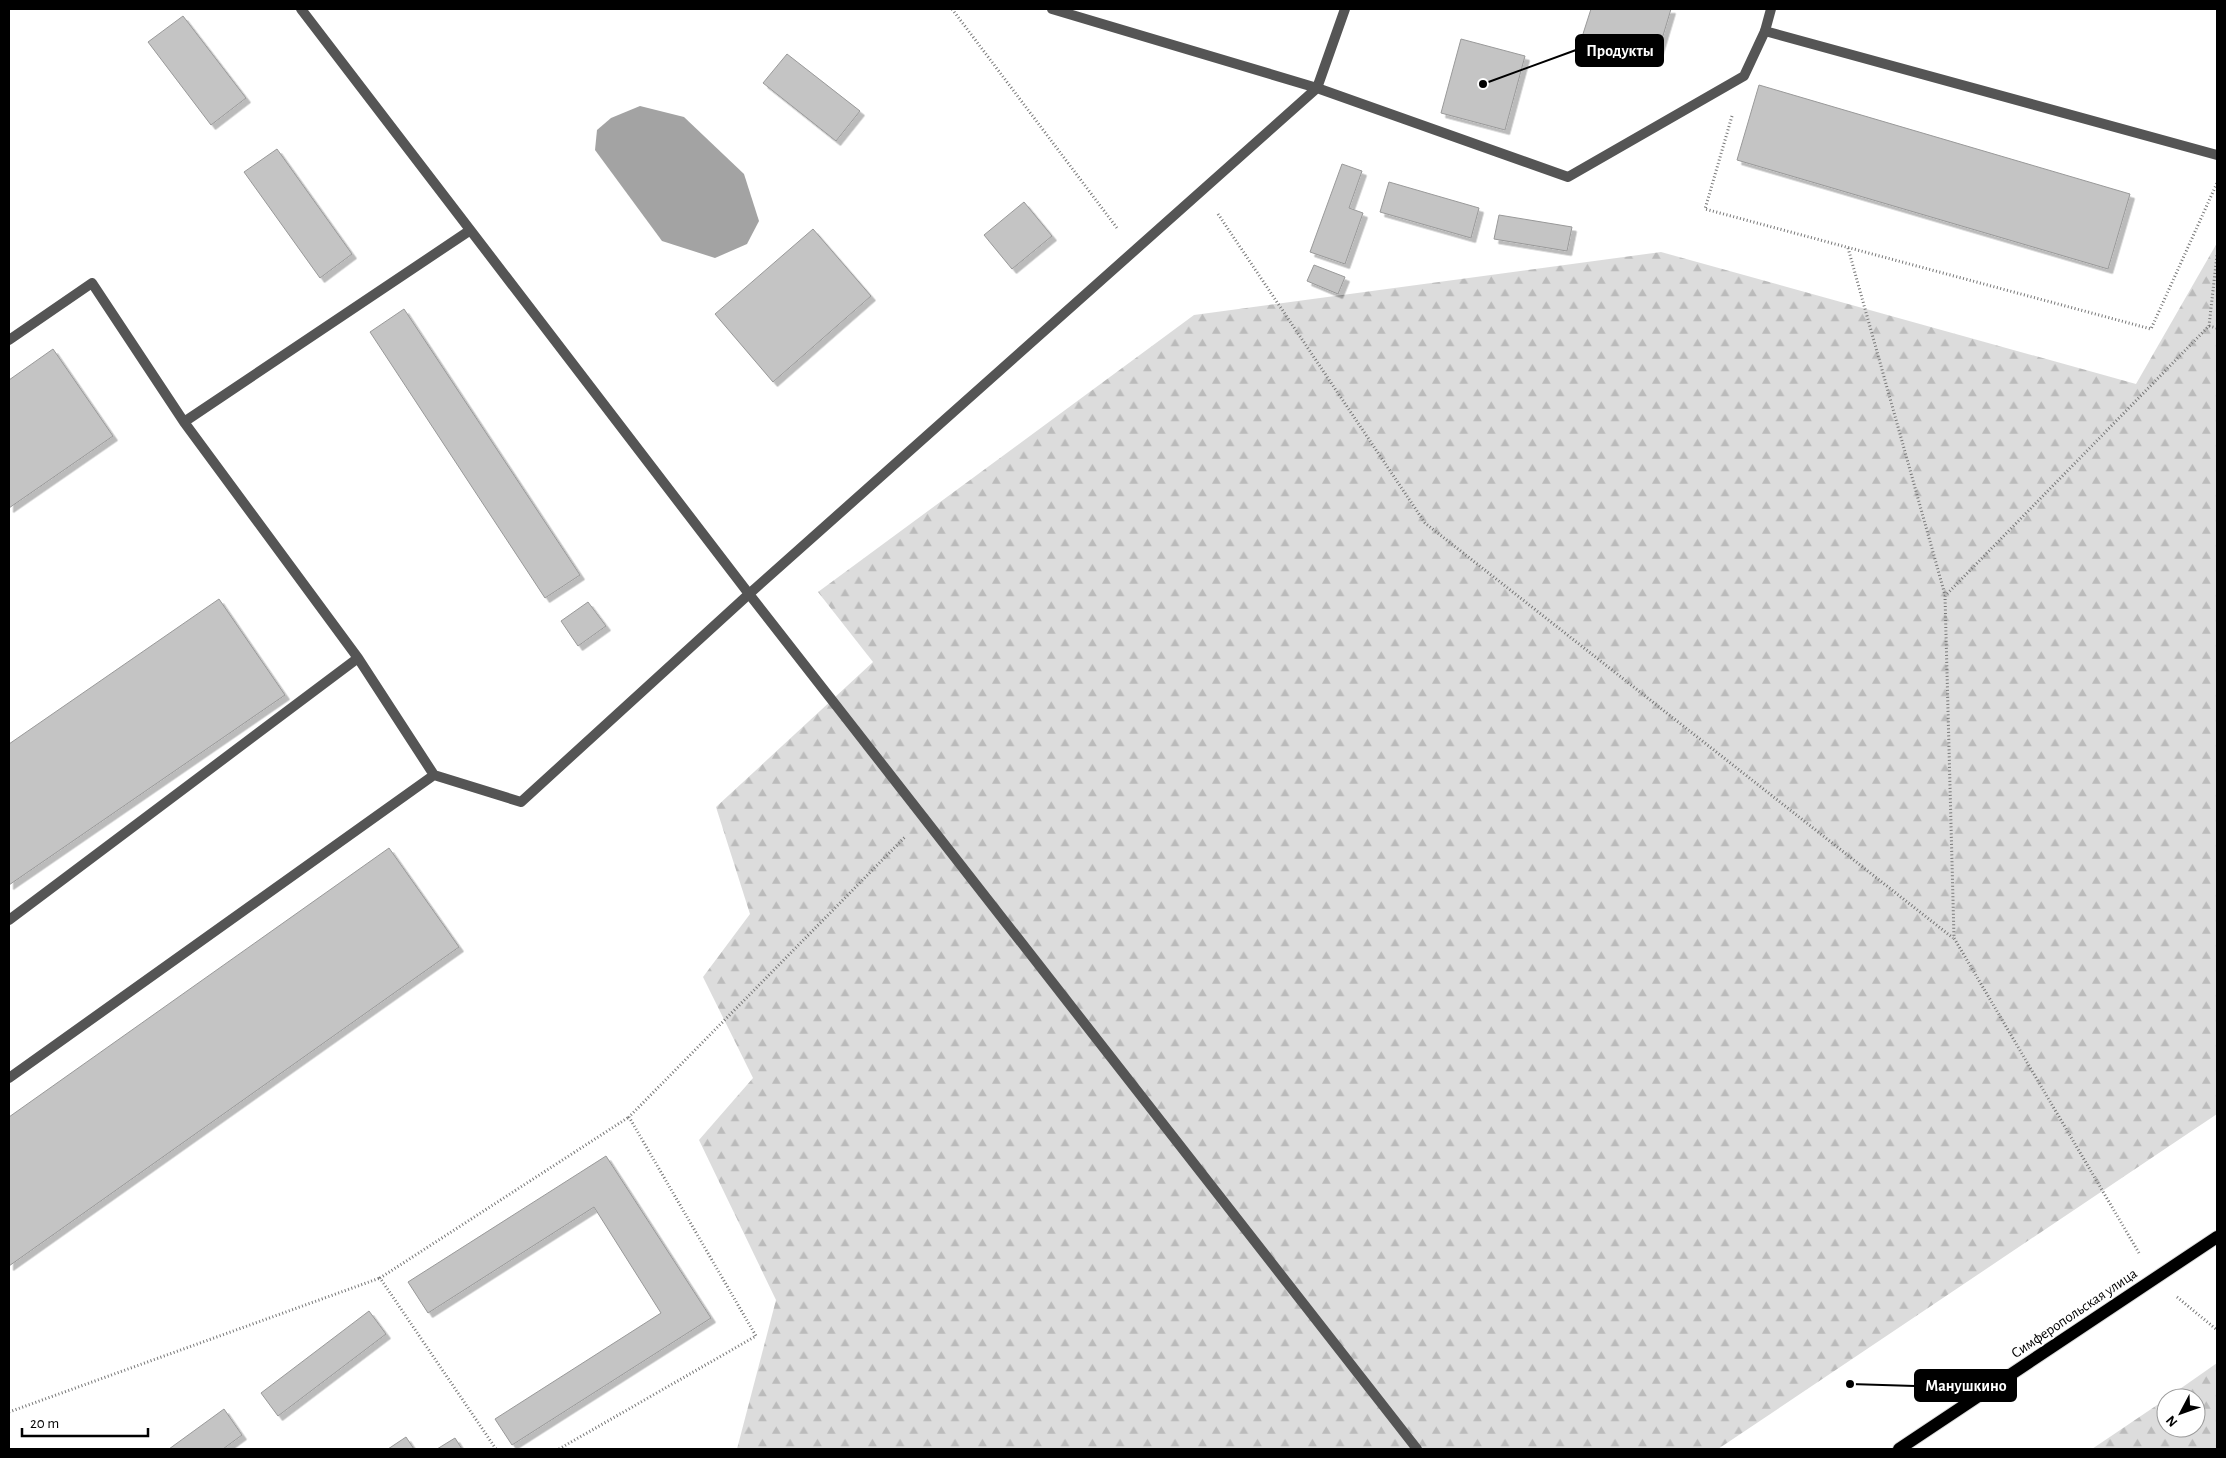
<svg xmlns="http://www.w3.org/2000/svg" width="2226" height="1458" font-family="'Alegreya Sans',sans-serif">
	<defs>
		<pattern id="forest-firs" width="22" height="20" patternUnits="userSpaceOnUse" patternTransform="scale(1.25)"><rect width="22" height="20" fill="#dcdcdc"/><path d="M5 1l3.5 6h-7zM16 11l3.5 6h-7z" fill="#bbb"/></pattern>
		<filter id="shadow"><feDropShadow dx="4.5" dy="4.5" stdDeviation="0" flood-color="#0004"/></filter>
	</defs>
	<rect width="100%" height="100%" fill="#fff"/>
	<path fill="url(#forest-firs)" d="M 2217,243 L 2217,1114 L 1718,1449 L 737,1449 L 776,1300 L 699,1140 L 753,1078 L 703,977 L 750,914 L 716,807 L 873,662 L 818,592 L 1194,315 L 1661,252 L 2136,384 Z
		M 2217,1363 L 2217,1449 L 2092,1449 L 2166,1399 L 2166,1428 L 2196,1428 L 2196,1398 L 2167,1398 Z"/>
	<path fill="#a3a3a3" d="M 640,106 L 684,117 L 744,174 L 759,221 L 747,244 L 715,258 L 662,241 L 595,150 L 597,130 L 611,118 Z"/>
	<path fill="#c4c4c4" stroke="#999" filter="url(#shadow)" d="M 1591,9 L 1671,9 L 1656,59 L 1582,37 Z
		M 183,16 L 246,98 L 211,125 L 148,42 Z
		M 1461,39 L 1525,56 L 1505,130 L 1441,113 Z
		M 787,54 L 860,111 L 836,141 L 763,83 Z
		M 1759,85 L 2130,194 L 2108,269 L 1737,160 Z
		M 277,149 L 352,254 L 320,278 L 244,172 Z
		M 1342,164 L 1362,171 L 1349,208 L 1363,213 L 1345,264 L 1310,252 Z
		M 1389,182 L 1479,208 L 1471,238 L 1380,212 Z
		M 1024,202 L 1052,236 L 1012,269 L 984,235 Z
		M 1499,215 L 1572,227 L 1567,251 L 1494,239 Z
		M 813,229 L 871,296 L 773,382 L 715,314 Z
		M 1314,265 L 1345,277 L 1338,294 L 1307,281 Z
		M 404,309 L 580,575 L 545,598 L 370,332 Z
		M 53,349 L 113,436 L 9,508 L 9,380 Z
		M 219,599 L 285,695 L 9,885 L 9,744 Z
		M 588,602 L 606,626 L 578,646 L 561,621 Z
		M 389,848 L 459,947 L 9,1266 L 9,1117 Z
		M 606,1156 L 711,1318 L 512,1445 L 495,1419 L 661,1313 L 594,1207 L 428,1313 L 408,1282 Z
		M 369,1311 L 386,1334 L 278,1416 L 261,1393 Z
		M 224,1409 L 242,1435 L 223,1449 L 169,1449 Z
		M 406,1437 L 414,1449 L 388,1449 Z
		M 455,1438 L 462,1449 L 437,1449 Z"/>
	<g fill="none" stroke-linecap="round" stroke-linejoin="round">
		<defs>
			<path id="primary" d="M 1899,1449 L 2217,1237"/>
		</defs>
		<use href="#primary" stroke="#dbdbdb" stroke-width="14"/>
		<path stroke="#777" stroke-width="3" stroke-dasharray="1 2.5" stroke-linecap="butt" d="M 952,9 L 1117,228
			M 1732,116 L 1705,209 L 2151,329 L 2217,183
			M 1218,214 L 1425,523 L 1953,938
			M 1848,248 L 1945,595
			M 2209,326 L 2217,328
			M 2139,1253 L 1954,938 L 1945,596 L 2209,326 L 2217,255
			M 2177,1297 L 2217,1330
			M 9,1412 L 380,1278
			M 496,1449 L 380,1278 L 629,1117
			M 559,1449 L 756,1336 L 629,1117 L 905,837"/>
		<path stroke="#555" stroke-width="10" d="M 1771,9 L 1765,31 L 2217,155
			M 9,340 L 92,283 L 184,422 L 358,658 L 9,920
			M 184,422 L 469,231
			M 358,658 L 434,775
			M 9,1078 L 434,775 L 521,802 L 749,594"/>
		<path stroke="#555" stroke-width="10" d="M 301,9 L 749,594 L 1417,1449
			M 1052,9 L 1317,88 L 1568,177 L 1744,76 L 1765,31
			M 749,594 L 1317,88 L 1345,9"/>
		<use href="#primary" stroke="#000" stroke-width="12"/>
	</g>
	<g text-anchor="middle" stroke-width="4" stroke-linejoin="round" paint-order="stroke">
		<g font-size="15" fill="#000" stroke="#fff">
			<text transform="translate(2074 1313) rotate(-34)" y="5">Симферопольская улица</text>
		</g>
	</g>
	<path fill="none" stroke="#000" stroke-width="2" d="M1483 84L1576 50M1850 1384L1915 1386"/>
	<g fill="#000" stroke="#fff" stroke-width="2">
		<circle cx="1483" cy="84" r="5"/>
		<circle cx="1850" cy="1384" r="5"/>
	</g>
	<g fill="#000" stroke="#000" stroke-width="2">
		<rect x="1576" y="35" width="87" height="31" rx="5"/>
		<rect x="1915" y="1370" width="101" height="31" rx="5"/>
	</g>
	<g font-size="16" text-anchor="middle" font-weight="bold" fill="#fff">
		<text x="1620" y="56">Продукты</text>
		<text x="1966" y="1391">Манушкино</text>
	</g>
	<rect width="2226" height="1458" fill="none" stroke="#000000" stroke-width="20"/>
	<g transform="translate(2181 1413) rotate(229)"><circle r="24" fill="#ffffff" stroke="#999999"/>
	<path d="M0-4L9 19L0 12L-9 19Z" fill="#000000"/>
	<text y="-8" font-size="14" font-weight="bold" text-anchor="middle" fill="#000000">N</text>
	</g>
	<path d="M22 1428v8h126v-8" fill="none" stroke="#000000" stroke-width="2.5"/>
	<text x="30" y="1428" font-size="15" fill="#000000" stroke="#ffffff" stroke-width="4" paint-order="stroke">20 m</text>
</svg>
